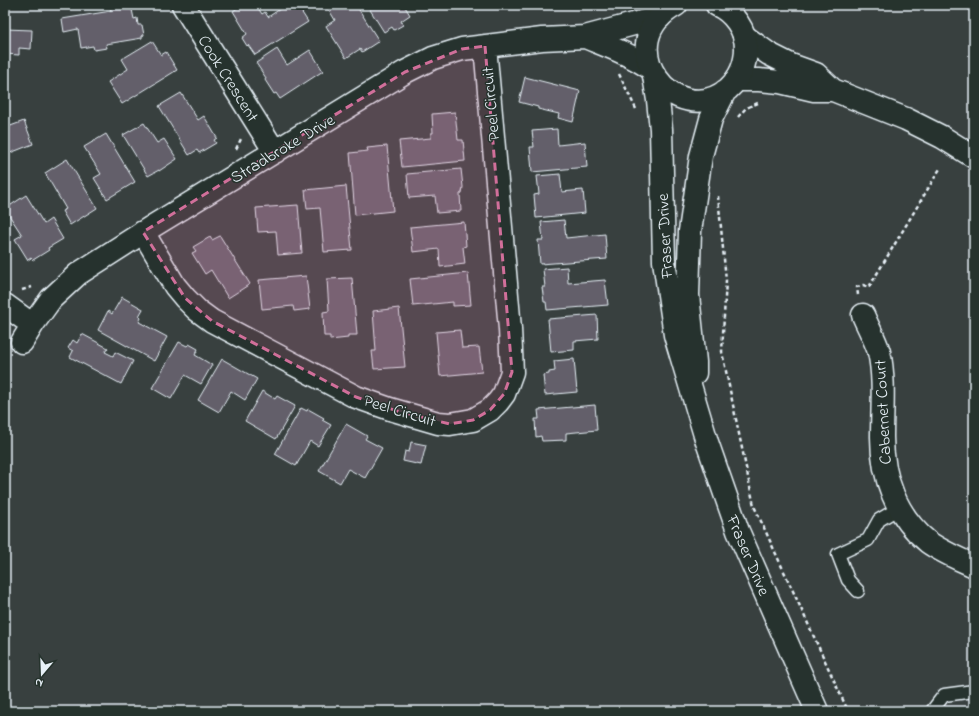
<svg xmlns="http://www.w3.org/2000/svg" width="979" height="716" font-family="'Indie Flower',sans-serif">
	<rect width="100%" height="100%" fill="#38403f"/>
	<filter id="ink" filterUnits="userSpaceOnUse"><feTurbulence type="fractalNoise" baseFrequency=".025" numOctaves="2"/><feDisplacementMap in="SourceGraphic" scale="8" xChannelSelector="R" yChannelSelector="G"/><feConvolveMatrix kernelMatrix="1 2 1 2 8 2 1 2 1" color-interpolation-filters="sRGB"/></filter>
	<g filter="url(#ink)">
		<path fill="#635f6a" stroke="#e8f1f8" d="M 5,5 L 9,5 L 8,18 L 5,18 Z
			M 110,5 L 131,5 L 134,19 L 137,18 L 138,25 L 142,25 L 144,35 L 142,36 L 142,38 L 106,44 L 107,48 L 94,50 L 93,46 L 81,48 L 78,29 L 64,32 L 62,19 L 111,11 Z
			M 242,5 L 256,5 L 262,14 L 265,12 L 268,17 L 286,5 L 297,5 L 308,22 L 255,55 L 248,45 L 247,46 L 242,38 L 247,34 L 233,11 Z
			M 326,5 L 356,5 L 379,41 L 362,52 L 360,49 L 346,58 L 326,26 L 335,20 Z
			M 367,5 L 404,5 L 410,15 L 401,21 L 403,25 L 394,30 L 392,27 L 384,32 Z
			M 5,29 L 32,30 L 31,49 L 19,48 L 19,55 L 5,54 Z
			M 152,41 L 161,55 L 166,52 L 177,70 L 122,104 L 108,82 L 128,69 L 122,59 Z
			M 277,49 L 287,65 L 310,50 L 323,71 L 280,99 L 276,93 L 274,94 L 265,80 L 266,78 L 256,63 Z
			M 525,77 L 580,91 L 573,122 L 558,118 L 559,114 L 538,109 L 538,107 L 519,102 Z
			M 181,93 L 198,120 L 204,116 L 217,138 L 214,140 L 216,143 L 199,153 L 197,150 L 189,155 L 159,106 Z
			M 455,112 L 458,140 L 463,140 L 465,161 L 402,167 L 399,141 L 431,138 L 431,133 L 433,133 L 432,114 Z
			M 24,121 L 33,144 L 5,155 L 5,128 Z
			M 144,123 L 157,143 L 164,139 L 177,159 L 159,171 L 159,170 L 148,176 L 123,135 Z
			M 557,129 L 558,145 L 585,142 L 587,167 L 532,172 L 530,147 L 534,147 L 532,131 Z
			M 106,134 L 135,182 L 107,199 L 94,178 L 101,174 L 84,147 Z
			M 387,146 L 393,211 L 355,215 L 350,153 L 368,151 L 367,148 Z
			M 67,159 L 97,208 L 70,225 L 62,211 L 66,209 L 45,173 Z
			M 461,169 L 463,187 L 462,193 L 460,194 L 461,211 L 437,213 L 435,196 L 409,198 L 407,174 Z
			M 560,174 L 562,192 L 583,190 L 585,213 L 536,218 L 534,195 L 539,194 L 537,176 Z
			M 346,186 L 352,250 L 324,252 L 320,208 L 307,209 L 305,190 Z
			M 26,195 L 44,224 L 51,219 L 63,239 L 48,248 L 49,250 L 33,260 L 31,258 L 28,260 L 15,239 L 22,235 L 5,209 Z
			M 298,205 L 302,253 L 278,255 L 276,231 L 258,232 L 256,208 Z
			M 564,220 L 566,238 L 605,234 L 607,259 L 540,264 L 538,240 L 543,240 L 541,222 Z
			M 464,222 L 466,246 L 463,247 L 465,264 L 440,267 L 439,249 L 413,252 L 410,227 Z
			M 220,236 L 250,284 L 228,298 L 211,270 L 205,274 L 192,253 L 196,251 L 193,247 L 210,237 L 212,240 Z
			M 567,267 L 568,283 L 605,280 L 608,305 L 547,310 L 546,302 L 544,302 L 542,287 L 545,287 L 543,269 Z
			M 468,273 L 471,305 L 453,306 L 453,302 L 413,306 L 410,279 Z
			M 306,276 L 310,309 L 294,311 L 293,306 L 262,309 L 259,280 Z
			M 352,278 L 357,335 L 348,335 L 348,338 L 330,340 L 330,336 L 324,336 L 323,312 L 329,311 L 327,279 Z
			M 122,297 L 143,309 L 139,316 L 141,318 L 139,322 L 167,337 L 154,361 L 98,330 L 108,311 L 112,314 Z
			M 399,308 L 405,367 L 374,369 L 372,351 L 376,351 L 373,311 Z
			M 597,315 L 598,339 L 574,341 L 574,350 L 551,352 L 548,319 Z
			M 460,330 L 462,348 L 479,347 L 482,372 L 440,376 L 436,332 Z
			M 82,334 L 108,348 L 105,352 L 113,356 L 115,352 L 133,361 L 121,384 L 70,357 L 73,351 L 68,348 L 73,340 L 77,343 Z
			M 179,342 L 187,346 L 189,344 L 198,349 L 195,355 L 212,365 L 201,384 L 185,375 L 171,399 L 152,388 Z
			M 222,359 L 257,379 L 245,400 L 231,391 L 219,412 L 198,400 Z
			M 574,359 L 577,392 L 545,395 L 543,375 L 549,374 L 549,372 L 555,371 L 554,361 Z
			M 262,391 L 275,399 L 277,396 L 295,406 L 276,439 L 245,421 Z
			M 595,405 L 597,430 L 566,433 L 566,440 L 542,441 L 541,436 L 536,437 L 535,419 L 539,419 L 538,410 Z
			M 301,408 L 307,411 L 308,409 L 324,418 L 322,420 L 331,425 L 318,446 L 310,441 L 296,466 L 275,454 Z
			M 346,424 L 367,436 L 365,439 L 382,448 L 365,478 L 348,469 L 340,483 L 319,471 Z
			M 411,442 L 426,445 L 421,465 L 403,461 L 405,451 L 409,452 Z"/>
		<g fill="none" stroke-linecap="round" stroke-linejoin="round">
			<defs>
				<path id="lane" d="M 858,591 L 848,580 L 838,554 L 868,540 L 879,520 L 899,508
					M 932,711 L 944,695 L 974,691"/>
				<path id="street" d="M 183,5 L 275,152
					M 744,36 L 769,54 L 791,65 L 816,74 L 833,90 L 906,119 L 942,137 L 974,157
					M 585,37 C 607,46 630,54 650,68
					M 736,80 L 759,80 L 780,82 L 814,90 L 833,90
					M 143,232 L 175,286 L 185,298 L 197,310 L 212,321 L 356,397 L 390,409 L 438,423 L 450,424 L 473,420 L 490,410 L 498,402 L 504,394 L 512,372 L 510,329 L 485,46
					M 5,305 L 23,318 L 33,324
					M 863,315 C 868,327 875,339 879,352 C 885,378 882,410 882,437 C 882,477 896,516 928,542 C 942,552 959,559 974,566
					M 22,342 L 33,324 L 51,299 L 78,274 L 153,226 L 405,72 L 433,58 L 462,49 L 542,39 L 585,37 L 660,17"/>
				<path id="secondary" d="M 676,5 C 607,42 675,133 728,89 C 740,78 746,64 746,48 C 746,30 733,12 717,5
					M 654,76 L 658,100 L 661,129 L 664,261 L 675,335 L 707,442 L 738,531 L 817,711
					M 695,373 L 695,362 L 688,295 L 690,231 L 701,156 L 711,119 L 725,91"/>
			</defs>
			<use href="#lane" stroke="#e8f1f8" stroke-width="15"/>
			<use href="#street" stroke="#e8f1f8" stroke-width="25"/>
			<use href="#secondary" stroke="#e8f1f8" stroke-width="25"/>
			<path stroke="#e8f1f8" stroke-width="2.5" stroke-dasharray="4 3" stroke-linecap="butt" d="M 619,74 L 636,109
				M 738,117 L 746,108 L 758,103
				M 236,149 L 241,139
				M 718,196 L 726,280 L 722,352 L 754,506 L 848,711
				M 22,290 L 32,287
				M 858,295 L 857,287 L 863,285 L 869,287 L 941,167"/>
			<use href="#lane" stroke="#26332d" stroke-width="12"/>
			<use href="#street" stroke="#26332d" stroke-width="22"/>
			<use href="#secondary" stroke="#26332d" stroke-width="22"/>
		</g>
	</g>
	<path fill="#d16f9a" fill-opacity="0.2" stroke="#d16f9a" stroke-width="3" stroke-dasharray="8 5" stroke-linejoin="round" d="M 485,46 L 512,372 L 504,394 L 490,410 L 473,420 L 450,424 L 400,412 L 356,397 L 212,321 L 185,298 L 143,232 L 405,72 L 462,49 Z"/>
	<g text-anchor="middle" stroke-width="3" stroke-linejoin="round" paint-order="stroke">
		<g font-size="17" fill="#e8f1f8" stroke="#26332d">
			<text transform="translate(229 78) rotate(58)" y="6">Cook Crescent</text>
			<text transform="translate(490 104) rotate(-95)" y="6">Peel Circuit</text>
			<text transform="translate(282 148) rotate(-31)" y="6">Stradbroke Drive</text>
			<text transform="translate(664 236) rotate(-93)" y="6">Fraser Drive</text>
			<text transform="translate(400 410) rotate(17)" y="6">Peel Circuit</text>
			<text transform="translate(882 412) rotate(-93)" y="6">Cabernet Court</text>
			<text transform="translate(749 555) rotate(67)" y="6">Fraser Drive</text>
		</g>
	</g>
	<rect width="979" height="716" fill="none" stroke="#26332d" stroke-width="20"/>
	<rect x="10" y="10" width="959" height="696" fill="none" stroke="#e8f1f8" stroke-width="1.5" filter="url(#ink)"/>
	<g transform="translate(42 674) rotate(199)" stroke="#26332d" stroke-width="3" paint-order="stroke">
	<path d="M0-3L7 15L0 10L-7 15Z" fill="#e8f1f8"/>
	<text y="-6" font-size="11" font-weight="bold" text-anchor="middle" fill="#e8f1f8">N</text>
	</g>
</svg>
